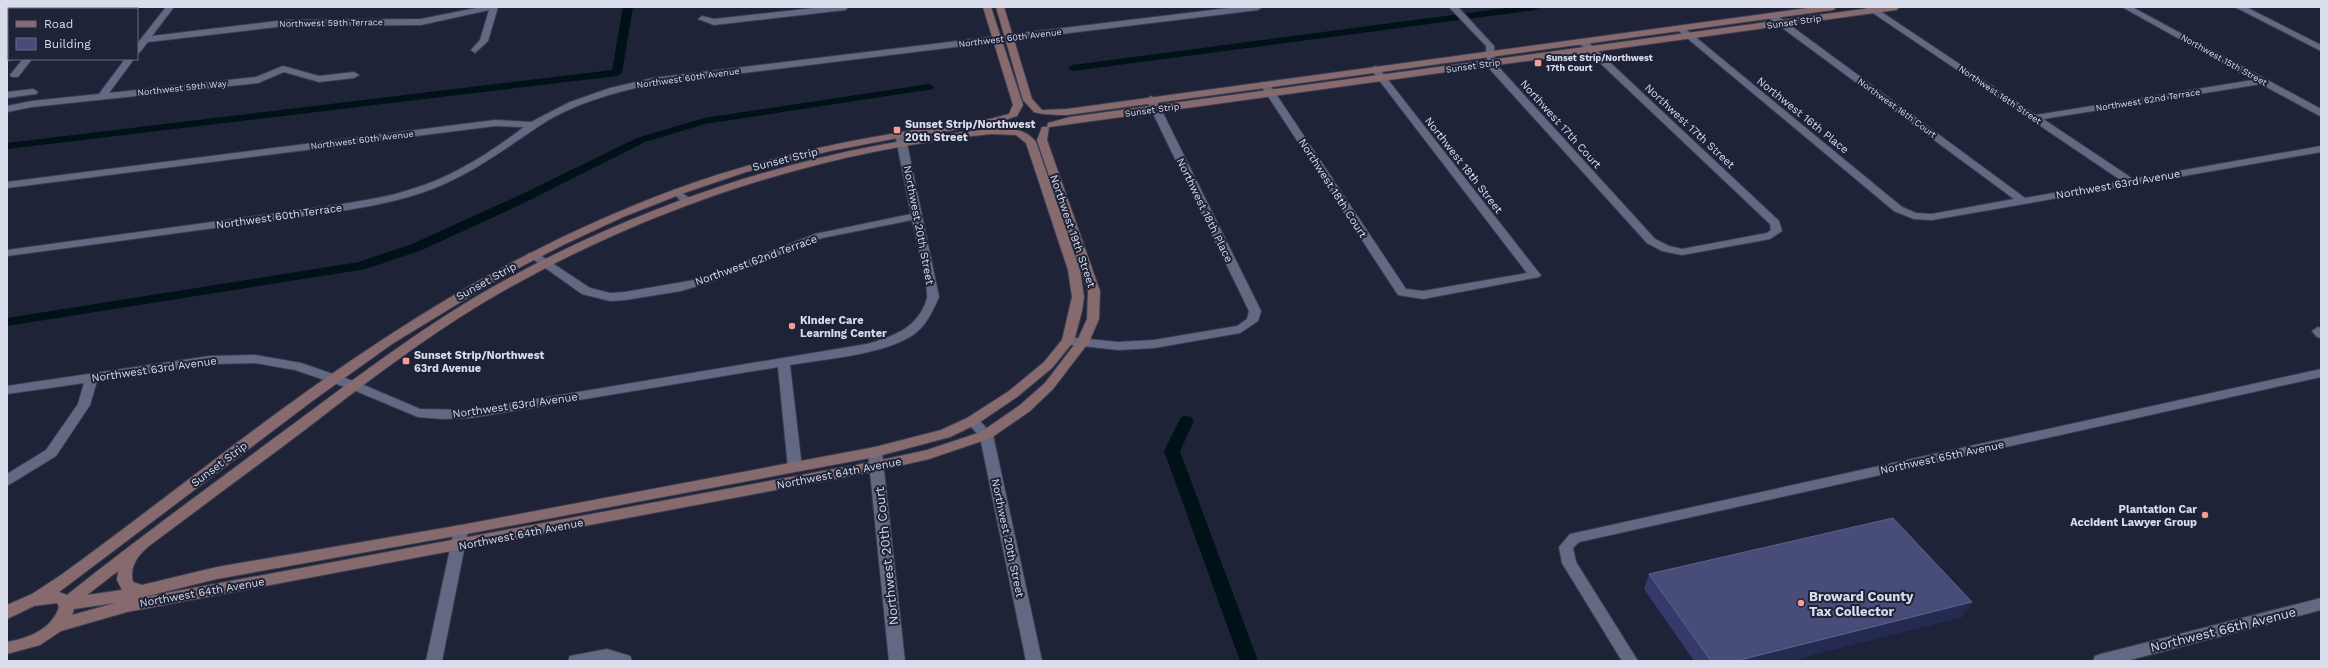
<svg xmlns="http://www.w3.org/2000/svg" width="2328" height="668" font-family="'Work Sans',sans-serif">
	<rect width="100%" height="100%" fill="#1f2338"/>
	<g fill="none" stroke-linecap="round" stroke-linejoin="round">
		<path fill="#001117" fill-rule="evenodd" d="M 623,7 L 633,7 L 622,73 L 617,76 L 7,149 L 7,143 L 612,70 Z
			M 1513,7 L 1540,7 L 1535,10 L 1073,71 L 1068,68 L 1073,65 Z
			M 929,84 L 934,87 L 933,89 L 705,124 L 645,142 L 526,202 L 422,250 L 366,269 L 7,326 L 7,318 L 359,262 L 412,244 L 518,196 L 637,138 L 704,118 Z
			M 1186,416 L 1191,417 L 1194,421 L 1180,451 L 1258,661 L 1240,661 L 1164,451 L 1181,417 Z"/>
		<defs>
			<path id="street" d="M 53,7 L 64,7 L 63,9 L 52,9 Z
				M 73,7 L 81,7 L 80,9 L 72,9 Z
				M 166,7 L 174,7 L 152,36 L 285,20 L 421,19 L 481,7 L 498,7 L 488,41 L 475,53 L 471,50 L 480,40 L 489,10 L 421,25 L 285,26 L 148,42 L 140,52 L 137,53 L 137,44 Z
				M 823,7 L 849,7 L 845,10 L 714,25 L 698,19 L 702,16 L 714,19 Z
				M 1237,7 L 1262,7 L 1258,10 L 653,84 C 612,93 571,104 536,128 C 499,153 464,179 421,193 C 370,210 313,214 260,222 C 176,233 91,245 7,256 L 7,250 L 343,204 C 366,200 389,197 412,189 C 452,177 490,153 524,127 L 495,126 L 7,188 L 7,182 L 495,120 L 531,122 L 570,102 L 610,88 L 653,78 Z
				M 1449,7 L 1458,7 L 1494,46 L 1495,63 L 1655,239 L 1669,246 L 1682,249 L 1767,233 L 1771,230 L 1770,224 L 1579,43 L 1579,39 L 1585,39 L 1779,221 L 1782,231 L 1770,239 L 1682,255 L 1662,251 L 1647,243 L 1487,66 L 1486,46 Z
				M 1864,7 L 1874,7 L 2036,115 L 2253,80 L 2122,7 L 2132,7 L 2321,109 L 2321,116 L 2318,115 L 2261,84 L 2043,119 L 2133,179 L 2321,146 L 2321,152 L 1932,220 L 1914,219 L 1894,211 L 1675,28 L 1682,26 L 1902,207 L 1916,213 L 1932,214 L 2014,199 L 1769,18 L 1769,14 L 1775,14 L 2025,198 L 2122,181 Z
				M 2235,7 L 2246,7 L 2321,45 L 2321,51 Z
				M 9,22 L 9,28 L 7,29 L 7,23 Z
				M 7,55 L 9,55 L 9,59 L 12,60 L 7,61 Z
				M 23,59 L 32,59 L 18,77 L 12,77 L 10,75 Z
				M 125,59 L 134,59 L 109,93 L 256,77 L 283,66 L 319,76 L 354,72 L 359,75 L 354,78 L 319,82 L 284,72 L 258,83 L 32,107 L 7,112 L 7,106 L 32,101 L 99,94 Z
				M 1375,66 L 1378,67 L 1539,273 L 1541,275 L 1539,277 L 1423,299 L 1398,295 L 1260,84 L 1262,82 L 1268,82 L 1406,289 L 1423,291 L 1527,273 L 1372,71 L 1370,69 Z
				M 33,89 L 38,92 L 36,94 L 7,98 L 7,92 Z
				M 1151,96 L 1156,99 L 1261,311 L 1258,321 L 1240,333 L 1154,348 L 1118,350 L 1064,344 L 1062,341 L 1068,337 L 1118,342 L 1154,340 L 1237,326 L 1247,319 L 1249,311 L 1146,99 Z
				M 900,131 L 905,134 L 939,297 C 934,308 929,320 920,329 C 896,354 824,359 790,365 L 802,468 L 800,471 L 790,471 L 788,468 L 778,367 L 470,418 L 443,419 L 418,417 L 351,389 L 295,370 L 255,363 L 210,364 L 97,381 L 90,405 L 56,456 L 7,486 L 7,474 L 46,450 L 78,404 L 84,383 L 7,394 L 7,386 L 210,356 L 255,355 L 301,363 L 359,383 L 420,409 L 470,410 L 867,344 C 892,337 919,328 927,298 C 929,290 915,233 912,220 L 822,238 L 708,283 L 681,291 L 625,300 L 610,301 L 582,294 L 527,255 L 529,253 L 537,253 L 590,288 L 610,293 L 625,292 L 700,279 L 815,234 L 911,214 L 895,134 Z
				M 677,189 L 692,200 L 693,202 L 692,204 L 684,204 L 672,192 L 673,190 Z
				M 2318,327 L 2321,328 L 2321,338 L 2317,337 L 2312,331 Z
				M 2321,369 L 2321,377 L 1579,542 L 1573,548 L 1576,562 L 1638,661 L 1622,661 L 1562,563 L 1559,547 L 1570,534 L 1575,533 Z
				M 972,417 L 977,418 L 993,435 L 1042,661 L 1026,661 L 980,437 L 966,421 L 967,418 Z
				M 875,447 L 880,449 L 882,452 L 905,661 L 889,661 L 868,452 L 870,449 Z
				M 461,525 L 466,526 L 468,530 L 442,661 L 426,661 L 454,530 L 456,526 Z
				M 2321,598 L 2321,610 L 2126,661 L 2093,661 L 2095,656 L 2101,654 Z
				M 607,649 L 630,656 L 632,661 L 568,661 L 570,656 Z"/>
			<path id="secondary" d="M 983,7 L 991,7 L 1023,105 L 1017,116 L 990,125 L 898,138 L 830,151 L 746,172 L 684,193 L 623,217 L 563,245 L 505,275 L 392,344 L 315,399 L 59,592 L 67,595 C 133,542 201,493 269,442 C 336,393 401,342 472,299 C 628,207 810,146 991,129 C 1008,128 1024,127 1036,142 L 1080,270 L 1084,297 L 1082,311 L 1074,341 L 1052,368 L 1017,397 L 977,424 L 950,437 L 875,457 L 461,535 L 217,579 L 139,598 L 877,461 L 927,450 L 981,432 L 1020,405 L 1045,383 L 1077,341 L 1087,319 L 1088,291 L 1037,140 L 1042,127 L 1047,127 L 1048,123 L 1070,117 L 1878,7 L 1900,7 L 1896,10 L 1049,127 L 1047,140 L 1100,291 L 1099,319 L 1089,342 L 1053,389 L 1030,411 L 991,438 L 929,459 L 877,471 L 127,612 L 61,631 L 40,645 L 7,654 L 7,642 C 29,638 52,629 59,607 L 57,603 L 34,606 L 7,619 L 7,605 L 32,594 L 61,575 C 169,497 272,411 385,338 C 476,278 573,227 676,189 C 777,152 883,133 990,119 L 1009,114 L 1013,105 ZM 991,134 L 1016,135 L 1026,143 L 1068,270 L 1072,297 L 1062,340 L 1044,362 L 1009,391 L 967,418 L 941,430 L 875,447 L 461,525 L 217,567 L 142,585 L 133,582 C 129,567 138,555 149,546 C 201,507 254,468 306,429 C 363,385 420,341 481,304 C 635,212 813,152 991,134 ZM 118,571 L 117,580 L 122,590 L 87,595 ZM 115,603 L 72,615 L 74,609 Z
				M 996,7 L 1004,7 L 1032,99 L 1042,110 L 1067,109 L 1815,7 L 1837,7 L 1833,10 L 1067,115 C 1055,115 1044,115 1034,112 L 1023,100 Z"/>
		</defs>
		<use href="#street" stroke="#3b3d50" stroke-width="2"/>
		<use href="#secondary" stroke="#3b3d50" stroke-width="2"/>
		<use href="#street" fill="#646983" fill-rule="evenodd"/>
		<use href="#secondary" fill="#876a6e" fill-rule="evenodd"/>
	</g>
	<path fill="#353a6a" d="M 1649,574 L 1962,617 L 1788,661 L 1694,661 L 1644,589 Z"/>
	<path fill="#252a50" d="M 1972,602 L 1962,617 L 1788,661 L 1736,661 Z"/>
	<path fill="#474c78" stroke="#5e628a" d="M 1893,518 L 1972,602 L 1736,661 L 1711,661 L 1649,574 Z"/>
	<g fill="#f59c94" stroke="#1f2338" stroke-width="1.5">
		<rect x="1534" y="59" width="8" height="8" rx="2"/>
		<rect x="893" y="126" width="8" height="8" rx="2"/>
		<circle cx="792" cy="326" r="4"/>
		<rect x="402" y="357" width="8" height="8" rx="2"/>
		<circle cx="2205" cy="515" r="4"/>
		<circle cx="1801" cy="603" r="4"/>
	</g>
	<g text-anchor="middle" stroke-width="4" stroke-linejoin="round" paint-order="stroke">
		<g font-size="9" fill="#d9dceb" stroke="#1f2338">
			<text transform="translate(1794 22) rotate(-8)" y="3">Sunset Strip</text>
			<text transform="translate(331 23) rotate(-1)" y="3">Northwest 59th Terrace</text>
			<text transform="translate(1010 38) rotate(-7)" y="3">Northwest 60th Avenue</text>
			<text transform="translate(2224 60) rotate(29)" y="3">Northwest 15th Street</text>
			<text transform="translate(1473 66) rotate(-8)" y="3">Sunset Strip</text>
			<text transform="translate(688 78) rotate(-8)" y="3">Northwest 60th Avenue</text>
			<text transform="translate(182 88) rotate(-6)" y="3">Northwest 59th Way</text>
			<text transform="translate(2000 95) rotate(34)" y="3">Northwest 16th Street</text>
			<text transform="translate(2148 100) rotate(-9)" y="3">Northwest 62nd Terrace</text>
			<text transform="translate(1897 108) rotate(36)" y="3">Northwest 16th Court</text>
			<text transform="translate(1152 110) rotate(-8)" y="3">Sunset Strip</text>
			<text transform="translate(362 140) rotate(-7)" y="3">Northwest 60th Avenue</text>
		</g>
		<g font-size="9" font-weight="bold" fill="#d9dceb" stroke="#1f2338" text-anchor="start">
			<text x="1546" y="61">Sunset Strip/Northwest<tspan x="1546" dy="10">17th Court</tspan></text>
		</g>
		<g font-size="11" fill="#d9dceb" stroke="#1f2338">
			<text transform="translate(1803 115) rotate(39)" y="4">Northwest 16th Place</text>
			<text transform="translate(1561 124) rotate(48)" y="4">Northwest 17th Court</text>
			<text transform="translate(1690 126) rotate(43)" y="4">Northwest 17th Street</text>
			<text transform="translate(785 159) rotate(-14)" y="4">Sunset Strip</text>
			<text transform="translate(1464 165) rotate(52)" y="4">Northwest 18th Street</text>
			<text transform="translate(2118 184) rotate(-10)" y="4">Northwest 63rd Avenue</text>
			<text transform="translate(1333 188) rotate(57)" y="4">Northwest 18th Court</text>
			<text transform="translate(1205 210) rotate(64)" y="4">Northwest 18th Place</text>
			<text transform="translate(279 216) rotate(-8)" y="4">Northwest 60th Terrace</text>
			<text transform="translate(919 225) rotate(79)" y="4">Northwest 20th Street</text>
			<text transform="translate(1073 231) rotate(71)" y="4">Northwest 19th Street</text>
			<text transform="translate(756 260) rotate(-20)" y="4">Northwest 62nd Terrace</text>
			<text transform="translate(486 281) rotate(-29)" y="4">Sunset Strip</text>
			<text transform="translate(154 369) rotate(-8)" y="4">Northwest 63rd Avenue</text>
			<text transform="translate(515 405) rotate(-8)" y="4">Northwest 63rd Avenue</text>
			<text transform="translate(1942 457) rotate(-12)" y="4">Northwest 65th Avenue</text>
			<text transform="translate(219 464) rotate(-37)" y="4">Sunset Strip</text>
			<text transform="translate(839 473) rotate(-11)" y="4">Northwest 64th Avenue</text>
			<text transform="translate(521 534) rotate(-11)" y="4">Northwest 64th Avenue</text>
			<text transform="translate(1008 538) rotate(78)" y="4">Northwest 20th Street</text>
			<text transform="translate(202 592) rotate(-10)" y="4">Northwest 64th Avenue</text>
		</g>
		<g font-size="11" font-weight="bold" fill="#d9dceb" stroke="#1f2338" text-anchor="start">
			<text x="905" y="128">Sunset Strip/Northwest<tspan x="905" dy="13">20th Street</tspan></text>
			<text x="800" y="324">Kinder Care<tspan x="800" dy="13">Learning Center</tspan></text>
			<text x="414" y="359">Sunset Strip/Northwest<tspan x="414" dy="13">63rd Avenue</tspan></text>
			<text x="2197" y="513" text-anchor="end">Plantation Car<tspan x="2197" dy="13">Accident Lawyer Group</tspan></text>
		</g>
		<g font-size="13" fill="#d9dceb" stroke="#1f2338">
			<text transform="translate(886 556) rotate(-96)" y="5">Northwest 20th Court</text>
			<text transform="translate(2223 629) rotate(-14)" y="5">Northwest 66th Avenue</text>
		</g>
		<g font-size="13" font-weight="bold" fill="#d9dceb" stroke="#1f2338" text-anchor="start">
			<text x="1809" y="601">Broward County<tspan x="1809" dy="15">Tax Collector</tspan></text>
		</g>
	</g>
	<rect width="2328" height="668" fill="none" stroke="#d9dceb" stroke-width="16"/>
	<rect x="8" y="8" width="130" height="52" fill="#1f2338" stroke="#696d80"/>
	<rect x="16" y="21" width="20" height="6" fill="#876a6e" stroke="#696d80"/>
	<text x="44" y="28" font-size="12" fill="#d9dceb">Road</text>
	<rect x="16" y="38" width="20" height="12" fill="#474c78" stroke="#696d80"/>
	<text x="44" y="48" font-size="12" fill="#d9dceb">Building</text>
</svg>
